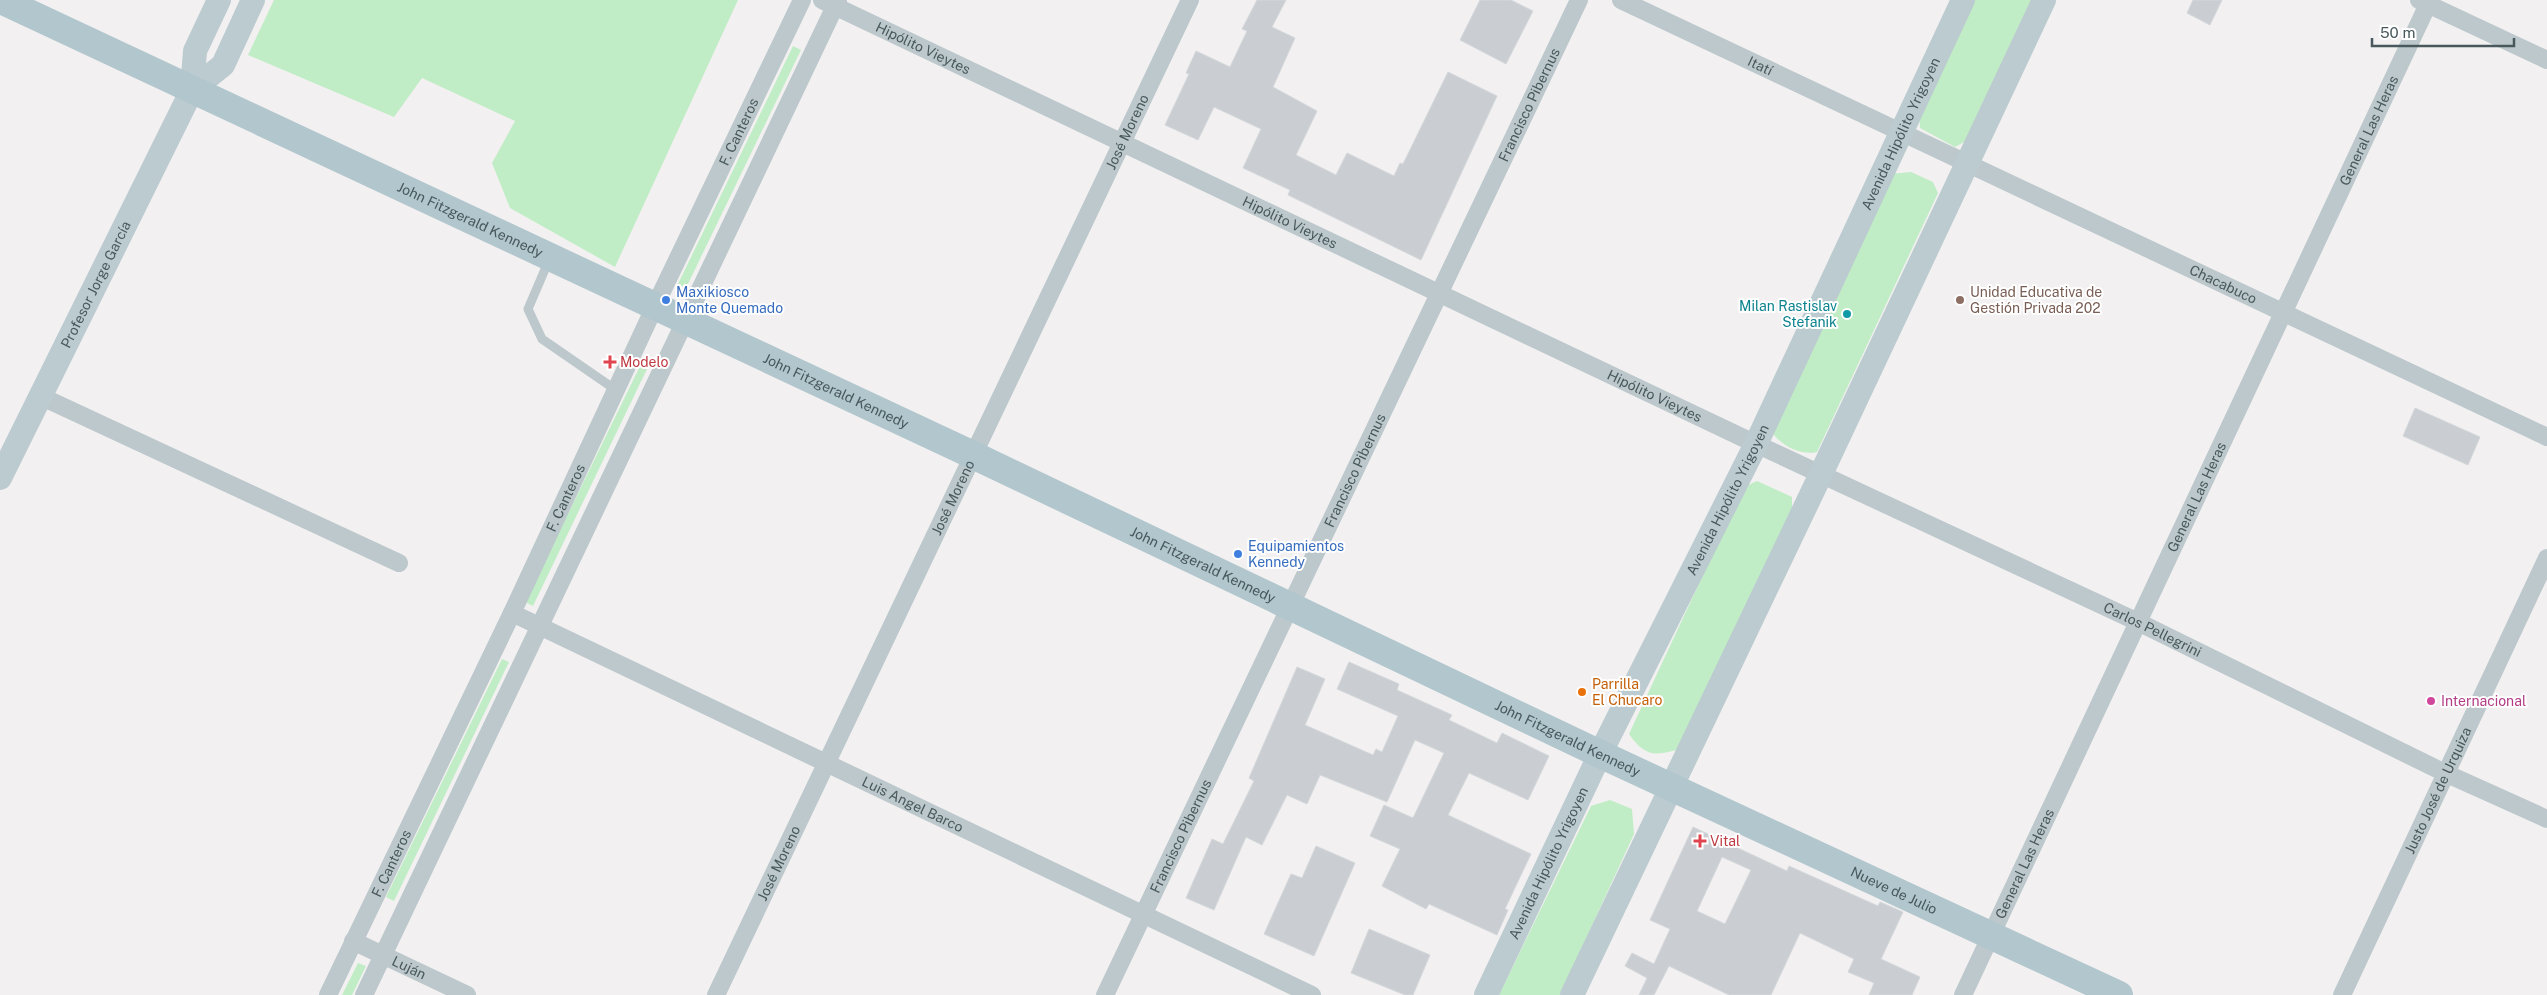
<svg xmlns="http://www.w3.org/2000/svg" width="2547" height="995" font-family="'Public Sans',sans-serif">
	<rect width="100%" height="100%" fill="#f2f0f0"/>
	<path fill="#c1edc6" d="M 274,0 L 738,0 L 615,267 L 510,208 L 492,163 L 515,121 L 422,78 L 394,117 L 248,55 Z
		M 1973,0 L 2033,0 L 1968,140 L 1955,147 L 1920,128 L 1919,114 Z
		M 793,46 L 801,50 L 686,288 L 678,284 Z
		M 1911,172 L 1933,182 L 1938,193 L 1817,452 C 1800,456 1780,445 1771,431 L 1890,174 Z
		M 641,364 L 648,367 L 533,606 L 525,602 Z
		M 1757,481 L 1792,497 L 1792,509 L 1680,749 C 1655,756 1645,757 1629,734 L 1744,487 Z
		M 502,659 L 509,662 L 394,901 L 386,897 Z
		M 1610,800 L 1632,809 L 1634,834 L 1560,995 L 1499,995 L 1591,806 Z
		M 358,963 L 366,966 L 352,995 L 342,995 Z"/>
	<path fill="#caced2" stroke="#d4d8db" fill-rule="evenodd" d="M 1257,0 L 1286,0 L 1272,27 L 1295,38 L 1273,87 L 1317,111 L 1296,155 L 1336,175 L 1347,153 L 1394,176 L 1400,163 L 1403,164 L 1448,72 L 1497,96 L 1421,260 L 1288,195 L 1290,190 L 1243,168 L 1261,129 L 1214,107 L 1198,140 L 1165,125 L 1189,74 L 1186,73 L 1196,51 L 1230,67 L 1247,31 L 1242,29 Z
		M 1480,0 L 1511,0 L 1533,11 L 1506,64 L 1460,40 Z
		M 2193,0 L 2222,0 L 2210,25 L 2187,13 Z
		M 2415,408 L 2480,437 L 2468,465 L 2403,436 Z
		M 1349,662 L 1399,684 L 1397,690 L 1452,715 L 1449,720 L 1497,743 L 1502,733 L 1549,756 L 1528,800 L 1469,773 L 1448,815 L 1531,854 L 1505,909 L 1508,910 L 1497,935 L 1429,904 L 1426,909 L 1382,886 L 1400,849 L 1370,836 L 1384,805 L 1413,818 L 1444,753 L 1415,740 L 1387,802 L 1320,775 L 1307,804 L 1287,795 L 1262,845 L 1246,837 L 1214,910 L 1186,898 L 1212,839 L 1223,844 L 1254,781 L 1249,778 L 1297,667 L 1325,679 L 1305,725 L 1373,755 L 1376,749 L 1382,752 L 1398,716 L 1337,689 Z
		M 1693,827 L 1787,871 L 1789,866 L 1878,906 L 1880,902 L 1903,912 L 1881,959 L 1920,977 L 1912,995 L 1869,995 L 1874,983 L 1848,972 L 1854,959 L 1800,933 L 1771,995 L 1729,995 L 1669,966 L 1654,995 L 1639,995 L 1647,978 L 1625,966 L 1632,953 L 1654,964 L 1670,929 L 1650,920 ZM 1722,857 L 1751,870 L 1725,924 L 1697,911 Z
		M 1316,846 L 1355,863 L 1314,956 L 1264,934 L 1291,874 L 1302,878 Z
		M 1369,929 L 1430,955 L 1413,995 L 1405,995 L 1351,973 Z"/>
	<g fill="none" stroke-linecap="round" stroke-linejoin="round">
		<path stroke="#bcc8cc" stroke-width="9" d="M 549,260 L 528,309 L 542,339 L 616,390"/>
		<g stroke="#bcc8cc" stroke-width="18">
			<path id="s1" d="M 822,0 L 1756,444 L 2138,622 L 2445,773 L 2547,819"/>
			<path id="s2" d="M 1621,0 L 2547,437"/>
			<path d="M 2419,0 L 2547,60"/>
			<path d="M 40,396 L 399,563"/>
			<path id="s3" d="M 512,613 L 1312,995"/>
			<path id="s4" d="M 353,941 L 467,995"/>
			<path id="s5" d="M 328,995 L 512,613 L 655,306 L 802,0"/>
			<path d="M 364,995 L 838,0"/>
			<path id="s6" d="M 716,995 L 1190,0"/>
			<path id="s7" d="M 1105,995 L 1579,0"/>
			<path id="s8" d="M 1963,995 L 2430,0"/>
			<path id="s9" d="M 2342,995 L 2547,558"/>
		</g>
		<g stroke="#bccbd0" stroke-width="24">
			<path d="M 192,90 L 223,65 L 253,0"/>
			<path id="s10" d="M 0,478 L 192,90 L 195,51 L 219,0"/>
			<path id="s11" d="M 1486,995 L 1600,754 L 1756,444 L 1963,0"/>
			<path d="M 1572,995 L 1821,474 L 2044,0"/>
		</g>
		<path stroke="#b1c6cd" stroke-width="28" id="s12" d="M 1,0 L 973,455 L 1600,754 L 2119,995"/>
	</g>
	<g fill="#3f7fe0" stroke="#fff" stroke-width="2">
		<circle cx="666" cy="300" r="5"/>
		<circle cx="1238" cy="554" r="5"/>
	</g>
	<circle fill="#8d6e63" stroke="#fff" stroke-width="2" cx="1960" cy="300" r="5"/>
	<circle fill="#0f9aa8" stroke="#fff" stroke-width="2" cx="1847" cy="314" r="5"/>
	<g fill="#e0444e" stroke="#fff" stroke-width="2">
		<path d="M607.5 354.5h5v5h5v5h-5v5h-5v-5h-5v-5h5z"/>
		<path d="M1697.5 833.5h5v5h5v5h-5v5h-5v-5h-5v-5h5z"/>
	</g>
	<circle fill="#e8710a" stroke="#fff" stroke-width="2" cx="1582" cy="692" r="5"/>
	<circle fill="#d1479c" stroke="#fff" stroke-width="2" cx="2431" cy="701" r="5"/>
	<g text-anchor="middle" stroke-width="4" stroke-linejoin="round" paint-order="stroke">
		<g font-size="14" fill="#48585c" stroke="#fff">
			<text dy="5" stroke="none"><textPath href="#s1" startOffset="112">Hipólito Vieytes</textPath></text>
			<text dy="5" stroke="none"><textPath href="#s2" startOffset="154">Itatí</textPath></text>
			<text dy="5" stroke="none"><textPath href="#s7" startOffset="986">Francisco Pibernus</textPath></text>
			<text dy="5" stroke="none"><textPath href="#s8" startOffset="955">General Las Heras</textPath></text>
			<text dy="5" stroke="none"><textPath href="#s5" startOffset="956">F. Canteros</textPath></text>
			<text dy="5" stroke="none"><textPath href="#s6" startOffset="956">José Moreno</textPath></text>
			<text dy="5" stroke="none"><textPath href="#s11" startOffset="956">Avenida Hipólito Yrigoyen</textPath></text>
			<text dy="5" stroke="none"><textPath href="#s12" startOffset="518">John Fitzgerald Kennedy</textPath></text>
			<text dy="5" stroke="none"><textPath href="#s1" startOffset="518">Hipólito Vieytes</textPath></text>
			<text dy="5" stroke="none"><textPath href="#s10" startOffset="216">Profesor Jorge García</textPath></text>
			<text dy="5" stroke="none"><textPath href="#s2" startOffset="666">Chacabuco</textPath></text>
			<text dy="5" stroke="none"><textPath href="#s12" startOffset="922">John Fitzgerald Kennedy</textPath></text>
			<text dy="5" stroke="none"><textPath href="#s1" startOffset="922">Hipólito Vieytes</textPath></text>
			<text dy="5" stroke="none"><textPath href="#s7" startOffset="581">Francisco Pibernus</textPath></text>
			<text dy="5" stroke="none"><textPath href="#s6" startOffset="551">José Moreno</textPath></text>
			<text dy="5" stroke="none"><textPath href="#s5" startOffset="551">F. Canteros</textPath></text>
			<text dy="5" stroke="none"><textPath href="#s8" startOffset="550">General Las Heras</textPath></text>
			<text dy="5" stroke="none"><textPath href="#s11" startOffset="551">Avenida Hipólito Yrigoyen</textPath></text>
			<text dy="5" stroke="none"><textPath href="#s12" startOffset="1328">John Fitzgerald Kennedy</textPath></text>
			<text dy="5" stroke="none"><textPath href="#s1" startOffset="1472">Carlos Pellegrini</textPath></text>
			<text dy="5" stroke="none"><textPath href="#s12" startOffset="1732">John Fitzgerald Kennedy</textPath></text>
			<text dy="5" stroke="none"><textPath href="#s9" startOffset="226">Justo José de Urquiza</textPath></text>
			<text dy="5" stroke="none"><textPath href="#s3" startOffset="444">Luis Angel Barco</textPath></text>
			<text dy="5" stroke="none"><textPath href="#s7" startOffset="176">Francisco Pibernus</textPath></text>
			<text dy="5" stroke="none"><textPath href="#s11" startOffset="146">Avenida Hipólito Yrigoyen</textPath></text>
			<text dy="5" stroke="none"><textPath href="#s5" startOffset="146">F. Canteros</textPath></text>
			<text dy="5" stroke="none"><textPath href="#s6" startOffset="146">José Moreno</textPath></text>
			<text dy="5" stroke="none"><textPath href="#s8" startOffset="145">General Las Heras</textPath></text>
			<text dy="5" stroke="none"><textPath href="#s12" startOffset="2092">Nueve de Julio</textPath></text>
			<text dy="5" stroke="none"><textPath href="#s4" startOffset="62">Luján</textPath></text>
		</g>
		<g font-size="14" fill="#366cbe" stroke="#fff" text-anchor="start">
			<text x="676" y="297">Maxikiosco<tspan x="676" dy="16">Monte Quemado</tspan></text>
			<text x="1248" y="551">Equipamientos<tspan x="1248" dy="16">Kennedy</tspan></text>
		</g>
		<g font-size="14" fill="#785e54" stroke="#fff" text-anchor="start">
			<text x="1970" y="297">Unidad Educativa de<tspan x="1970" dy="16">Gestión Privada 202</tspan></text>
		</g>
		<g font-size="14" fill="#0d838f" stroke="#fff" text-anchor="end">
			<text x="1837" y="311">Milan Rastislav<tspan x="1837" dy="16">Stefanik</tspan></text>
		</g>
		<g font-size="14" fill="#be3a42" stroke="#fff" text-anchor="start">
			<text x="620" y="367">Modelo</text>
			<text x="1710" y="846">Vital</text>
		</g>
		<g font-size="14" fill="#c56008" stroke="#fff" text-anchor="start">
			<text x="1592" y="689">Parrilla<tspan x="1592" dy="16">El Chucaro</tspan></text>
		</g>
		<g font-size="14" fill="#b23c85" stroke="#fff" text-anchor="start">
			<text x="2441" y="706">Internacional</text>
		</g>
	</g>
	<path d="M2372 38v8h142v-8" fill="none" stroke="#48585c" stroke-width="2.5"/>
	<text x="2380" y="38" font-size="15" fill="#48585c" stroke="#ffffff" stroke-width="4" paint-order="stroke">50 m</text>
</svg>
